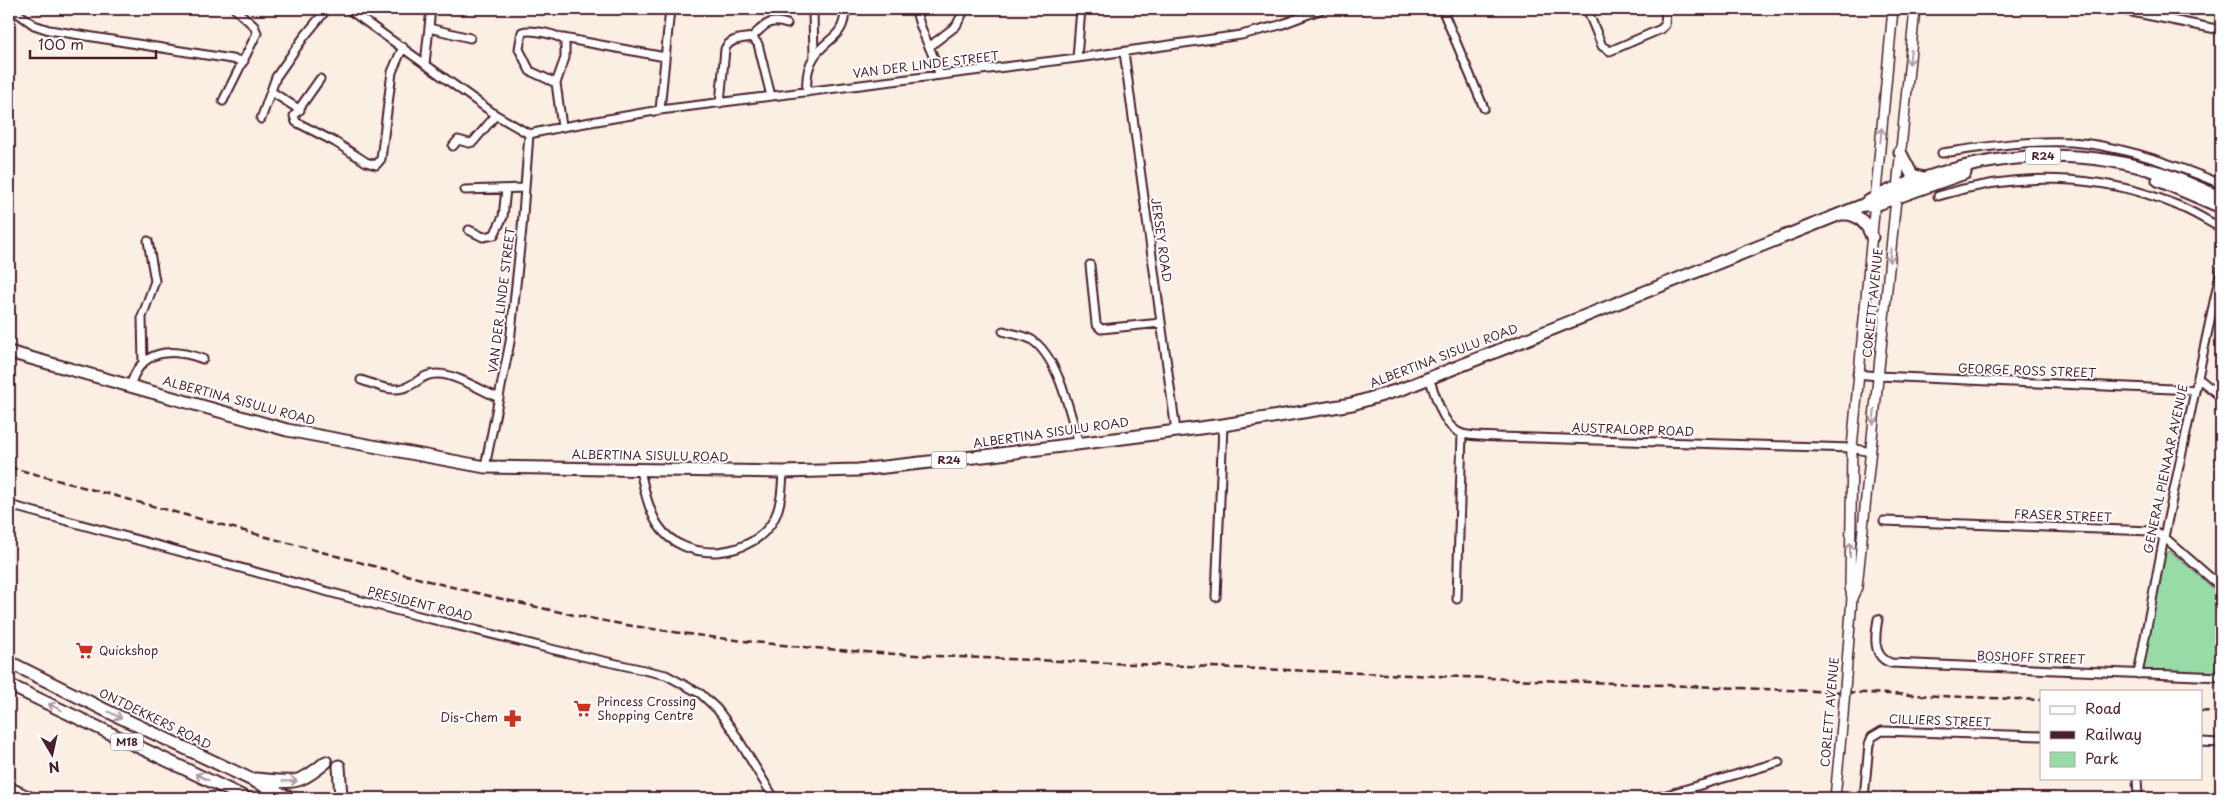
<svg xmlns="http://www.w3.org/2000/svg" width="2230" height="807" font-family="'Playpen Sans',sans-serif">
	<rect width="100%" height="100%" fill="#fbeee3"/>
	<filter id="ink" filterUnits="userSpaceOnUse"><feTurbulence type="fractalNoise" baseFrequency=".02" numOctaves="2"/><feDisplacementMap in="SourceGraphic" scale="10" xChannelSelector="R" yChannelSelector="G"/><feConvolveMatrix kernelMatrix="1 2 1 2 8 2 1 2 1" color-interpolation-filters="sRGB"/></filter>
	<g filter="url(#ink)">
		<path fill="#97dba7" stroke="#707d69" d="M 2170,551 L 2221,595 L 2221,675 L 2150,672 L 2144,669 L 2143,662 L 2164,555 Z"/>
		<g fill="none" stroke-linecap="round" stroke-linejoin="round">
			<defs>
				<path id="minor" d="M 12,9 L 34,25 L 49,30 L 244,61
					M 348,9 L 496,115 L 529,134 L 522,228 L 510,342 L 485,467
					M 916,9 C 919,32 934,51 939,74
					M 1442,9 L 1484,108
					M 1587,9 L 1602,46 L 1610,51 L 1661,29 L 1665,25 L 1666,9
					M 2117,9 L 2221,30
					M 813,11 L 814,57
					M 429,28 L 470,38
					M 752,37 C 765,25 769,18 787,24
					M 563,38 L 665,57
					M 930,46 L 956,26 L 965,9
					M 1124,52 L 1176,431
					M 1077,58 L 1081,9
					M 425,64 L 431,9
					M 320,79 L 294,116 L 296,122 L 335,142 L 366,162 L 376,165 L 381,159 L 392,72 L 403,47
					M 556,83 L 530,71 L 519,49 L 522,32 C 531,29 558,34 565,41 L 565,58 L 556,83 L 562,127
					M 272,92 L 300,110
					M 807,92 C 806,81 807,68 814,57 C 827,37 845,38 845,9
					M 223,101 L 257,33 L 254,26 L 235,9
					M 720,103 L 725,49 C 730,38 742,39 752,37 L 758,44 L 771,96
					M 660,110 L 670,9
					M 261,119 L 276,77 L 304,37 L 327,9
					M 529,134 L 562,127 L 660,110 L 1077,58 L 1241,35 L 1280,25 L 1322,9
					M 453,146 L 458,140 L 469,143 L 473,142 L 496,115
					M 1942,153 C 1985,147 2028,140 2071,142 C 2121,145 2176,165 2221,184
					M 465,190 L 525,188
					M 1938,196 C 2015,172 2099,173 2174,204 C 2190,210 2206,220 2221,228
					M 469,230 L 483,237 L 494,235 L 503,217 L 506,189
					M 1090,265 L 1096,324 L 1101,329 L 1161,323
					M 1003,331 C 1011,334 1025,335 1032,340 C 1059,358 1070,414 1079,444
					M 143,363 L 142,317 L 155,281 L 148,241
					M 1857,374 L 1878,376 L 2195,390
					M 1429,378 C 1436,395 1442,428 1463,434 C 1474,437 1488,436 1499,437 L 1852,448 L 1870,452
					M 2198,378 L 2221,397
					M 361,380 C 374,384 389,392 403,388 C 417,385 422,373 438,374 C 455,374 483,391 499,398
					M 130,387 C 140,349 171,347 203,359
					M 640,470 C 644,488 648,509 658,525 C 684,565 755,559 775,517 C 782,502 782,487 783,472
					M 9,505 L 395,610 L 555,650 L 666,675 L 701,694 L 717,709 L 732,729 L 774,798
					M 1884,521 L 2151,531 L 2164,537 L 2221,587
					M 1216,597 L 1223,425
					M 1457,599 L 1462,434
					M 1878,619 C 1875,636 1872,657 1891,663 L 2221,677
					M 2138,674 L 2164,537 L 2221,269
					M 2201,742 L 2221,743
					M 2137,778 L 2138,798
					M 9,786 L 34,798
					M 1656,798 L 1779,762
					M 1864,798 L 1869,744 L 1872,737 L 1882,731 L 2041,736"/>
				<path id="tertiary" d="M 1852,598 L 1857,587 L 1860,558 L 1915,9
					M 1846,676 L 1852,598 L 1850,586 L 1852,448 L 1893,9
					M 1835,798 L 1843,715"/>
				<path id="primary" d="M 1900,152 L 1912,175 L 1923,178
					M 2158,180 L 2221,207
					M 1864,205 L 1875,205 L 1965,173
					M 1843,214 C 1858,213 1867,223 1872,237
					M 9,352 L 287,430 L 485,467 L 783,472 L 858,470 L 992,455 L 1223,425 L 1352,404 L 1402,389 L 1863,205 C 1882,192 1903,185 1925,178 C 2001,152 2084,148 2161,173 C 2182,180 2202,189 2221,198
					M 9,662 L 105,710 L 290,798
					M 9,685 L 246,798
					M 339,766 L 341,798
					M 255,779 C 293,782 296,787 326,762"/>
			</defs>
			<use href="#minor" stroke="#4a1f2b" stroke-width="11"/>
			<use href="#tertiary" stroke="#4a1f2b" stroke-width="12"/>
			<use href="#primary" stroke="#4a1f2b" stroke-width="15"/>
			<use href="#minor" stroke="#fff" stroke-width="7"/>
			<use href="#tertiary" stroke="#fff" stroke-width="9"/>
			<use href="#primary" stroke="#fff" stroke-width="11"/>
			<path stroke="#4a1f2b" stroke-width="2.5" stroke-dasharray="8 4" stroke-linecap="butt" d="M 9,467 L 436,583 C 497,598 559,613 621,624 C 725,641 829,651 934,656 L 2041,700
				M 2201,711 L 2221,712"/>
			<defs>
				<path id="tertiary-bridge" d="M 1843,715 L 1846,676"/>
			</defs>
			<use href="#tertiary-bridge" stroke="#4a1f2b" stroke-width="12" stroke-linecap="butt"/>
			<use href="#tertiary-bridge" stroke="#fff" stroke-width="9"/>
		</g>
		<defs><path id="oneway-shaft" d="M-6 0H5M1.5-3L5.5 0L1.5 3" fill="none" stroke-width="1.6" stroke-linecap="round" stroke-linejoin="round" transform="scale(1.25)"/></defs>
		<g stroke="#ae9aa0">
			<use href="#oneway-shaft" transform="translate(1910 57) rotate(96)"/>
			<use href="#oneway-shaft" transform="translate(1881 135) rotate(-85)"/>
			<use href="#oneway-shaft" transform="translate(1890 255) rotate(96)"/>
			<use href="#oneway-shaft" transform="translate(1874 417) rotate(96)"/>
			<use href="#oneway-shaft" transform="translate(1850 550) rotate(-90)"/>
			<use href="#oneway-shaft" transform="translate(55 707) rotate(-154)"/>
			<use href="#oneway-shaft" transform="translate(115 715) rotate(26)"/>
			<use href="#oneway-shaft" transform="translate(202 777) rotate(-154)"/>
			<use href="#oneway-shaft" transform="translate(290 781) rotate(-1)"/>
		</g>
	</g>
	<defs>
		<symbol id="supermarket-bare" viewBox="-9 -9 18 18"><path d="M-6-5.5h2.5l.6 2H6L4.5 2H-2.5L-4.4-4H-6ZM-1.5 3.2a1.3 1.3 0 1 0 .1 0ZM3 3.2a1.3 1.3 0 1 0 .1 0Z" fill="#c8321e" stroke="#fff" stroke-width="2.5" paint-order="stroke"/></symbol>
		<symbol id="pharmacy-bare" viewBox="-9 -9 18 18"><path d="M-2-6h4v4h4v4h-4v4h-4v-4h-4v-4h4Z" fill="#c8321e" stroke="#fff" stroke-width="2.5" paint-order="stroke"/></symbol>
	</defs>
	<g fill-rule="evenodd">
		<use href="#supermarket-bare" x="72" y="638" width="25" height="25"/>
		<use href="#supermarket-bare" x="570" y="696" width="25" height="25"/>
		<use href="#pharmacy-bare" x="500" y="706" width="25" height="25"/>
	</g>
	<g text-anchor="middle" stroke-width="4" stroke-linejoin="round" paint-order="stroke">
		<g fill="#fff" stroke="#80626b" stroke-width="1">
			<rect x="2025.5" y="147.5" width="35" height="17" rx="4"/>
			<rect x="931.5" y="451.5" width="35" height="17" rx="4"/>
			<rect x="111" y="733.5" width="32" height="17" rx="4"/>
		</g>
		<g font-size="11" font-weight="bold" fill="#4a1f2b">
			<text x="2043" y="160">R24</text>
			<text x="949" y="464">R24</text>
			<text x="127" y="746">M18</text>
		</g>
		<g font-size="12" fill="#4a1f2b" stroke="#fff">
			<text transform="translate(926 65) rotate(-7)" y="4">VAN DER LINDE STREET</text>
			<text transform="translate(1161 240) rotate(82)" y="4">JERSEY ROAD</text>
			<text transform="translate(502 300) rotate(-83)" y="4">VAN DER LINDE STREET</text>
			<text transform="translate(1873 303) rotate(-84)" y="4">CORLETT AVENUE</text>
			<text transform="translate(1444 356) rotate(-21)" y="4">ALBERTINA SISULU ROAD</text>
			<text transform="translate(2027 371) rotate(2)" y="4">GEORGE ROSS STREET</text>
			<text transform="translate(239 401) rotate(15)" y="4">ALBERTINA SISULU ROAD</text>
			<text transform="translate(1633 430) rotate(2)" y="4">AUSTRALORP ROAD</text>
			<text transform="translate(1051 433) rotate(-8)" y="4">ALBERTINA SISULU ROAD</text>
			<text transform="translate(650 456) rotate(1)" y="4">ALBERTINA SISULU ROAD</text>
			<text transform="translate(2166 469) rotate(-78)" y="4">GENERAL PIENAAR AVENUE</text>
			<text transform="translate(2063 516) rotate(2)" y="4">FRASER STREET</text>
			<text transform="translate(420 604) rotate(14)" y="4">PRESIDENT ROAD</text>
			<text transform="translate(2031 658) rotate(2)" y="4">BOSHOFF STREET</text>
			<text transform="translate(1830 712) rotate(-85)" y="4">CORLETT AVENUE</text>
			<text transform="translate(155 719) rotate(26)" y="4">ONTDEKKERS ROAD</text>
			<text transform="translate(1940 721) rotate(2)" y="4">CILLIERS STREET</text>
		</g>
		<g font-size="12" fill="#4a1f2b" stroke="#fff" text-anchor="start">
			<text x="99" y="655">Quickshop</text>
			<text x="597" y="706">Princess Crossing<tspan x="597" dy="14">Shopping Centre</tspan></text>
			<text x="498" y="722" text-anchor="end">Dis-Chem</text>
		</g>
	</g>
	<rect width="2230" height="807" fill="none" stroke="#fff" stroke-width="30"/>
	<rect x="15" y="15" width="2200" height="777" fill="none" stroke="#4a1f2b" stroke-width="2" filter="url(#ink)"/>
	<rect x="2040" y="690" width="162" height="90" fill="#ffffff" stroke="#b7a5aa"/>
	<rect x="2050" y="706" width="25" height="8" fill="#ffffff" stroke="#b7a5aa"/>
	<text x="2085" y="714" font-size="15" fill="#4a1f2b">Road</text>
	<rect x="2050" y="731" width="25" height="8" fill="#4a1f2b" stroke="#b7a5aa"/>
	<text x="2085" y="740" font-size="15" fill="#4a1f2b">Railway</text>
	<rect x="2050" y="752" width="25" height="15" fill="#97dba7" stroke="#b7a5aa"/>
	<text x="2085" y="764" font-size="15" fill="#4a1f2b">Park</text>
	<g transform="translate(52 754) rotate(171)" stroke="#ffffff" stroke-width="4" paint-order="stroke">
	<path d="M0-4L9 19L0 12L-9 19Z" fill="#4a1f2b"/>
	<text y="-8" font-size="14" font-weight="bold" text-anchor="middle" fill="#4a1f2b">N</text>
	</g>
	<path d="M30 50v8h126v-8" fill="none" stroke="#4a1f2b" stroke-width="2.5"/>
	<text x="38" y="50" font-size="15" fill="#4a1f2b" stroke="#ffffff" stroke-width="4" paint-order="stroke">100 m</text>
</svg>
